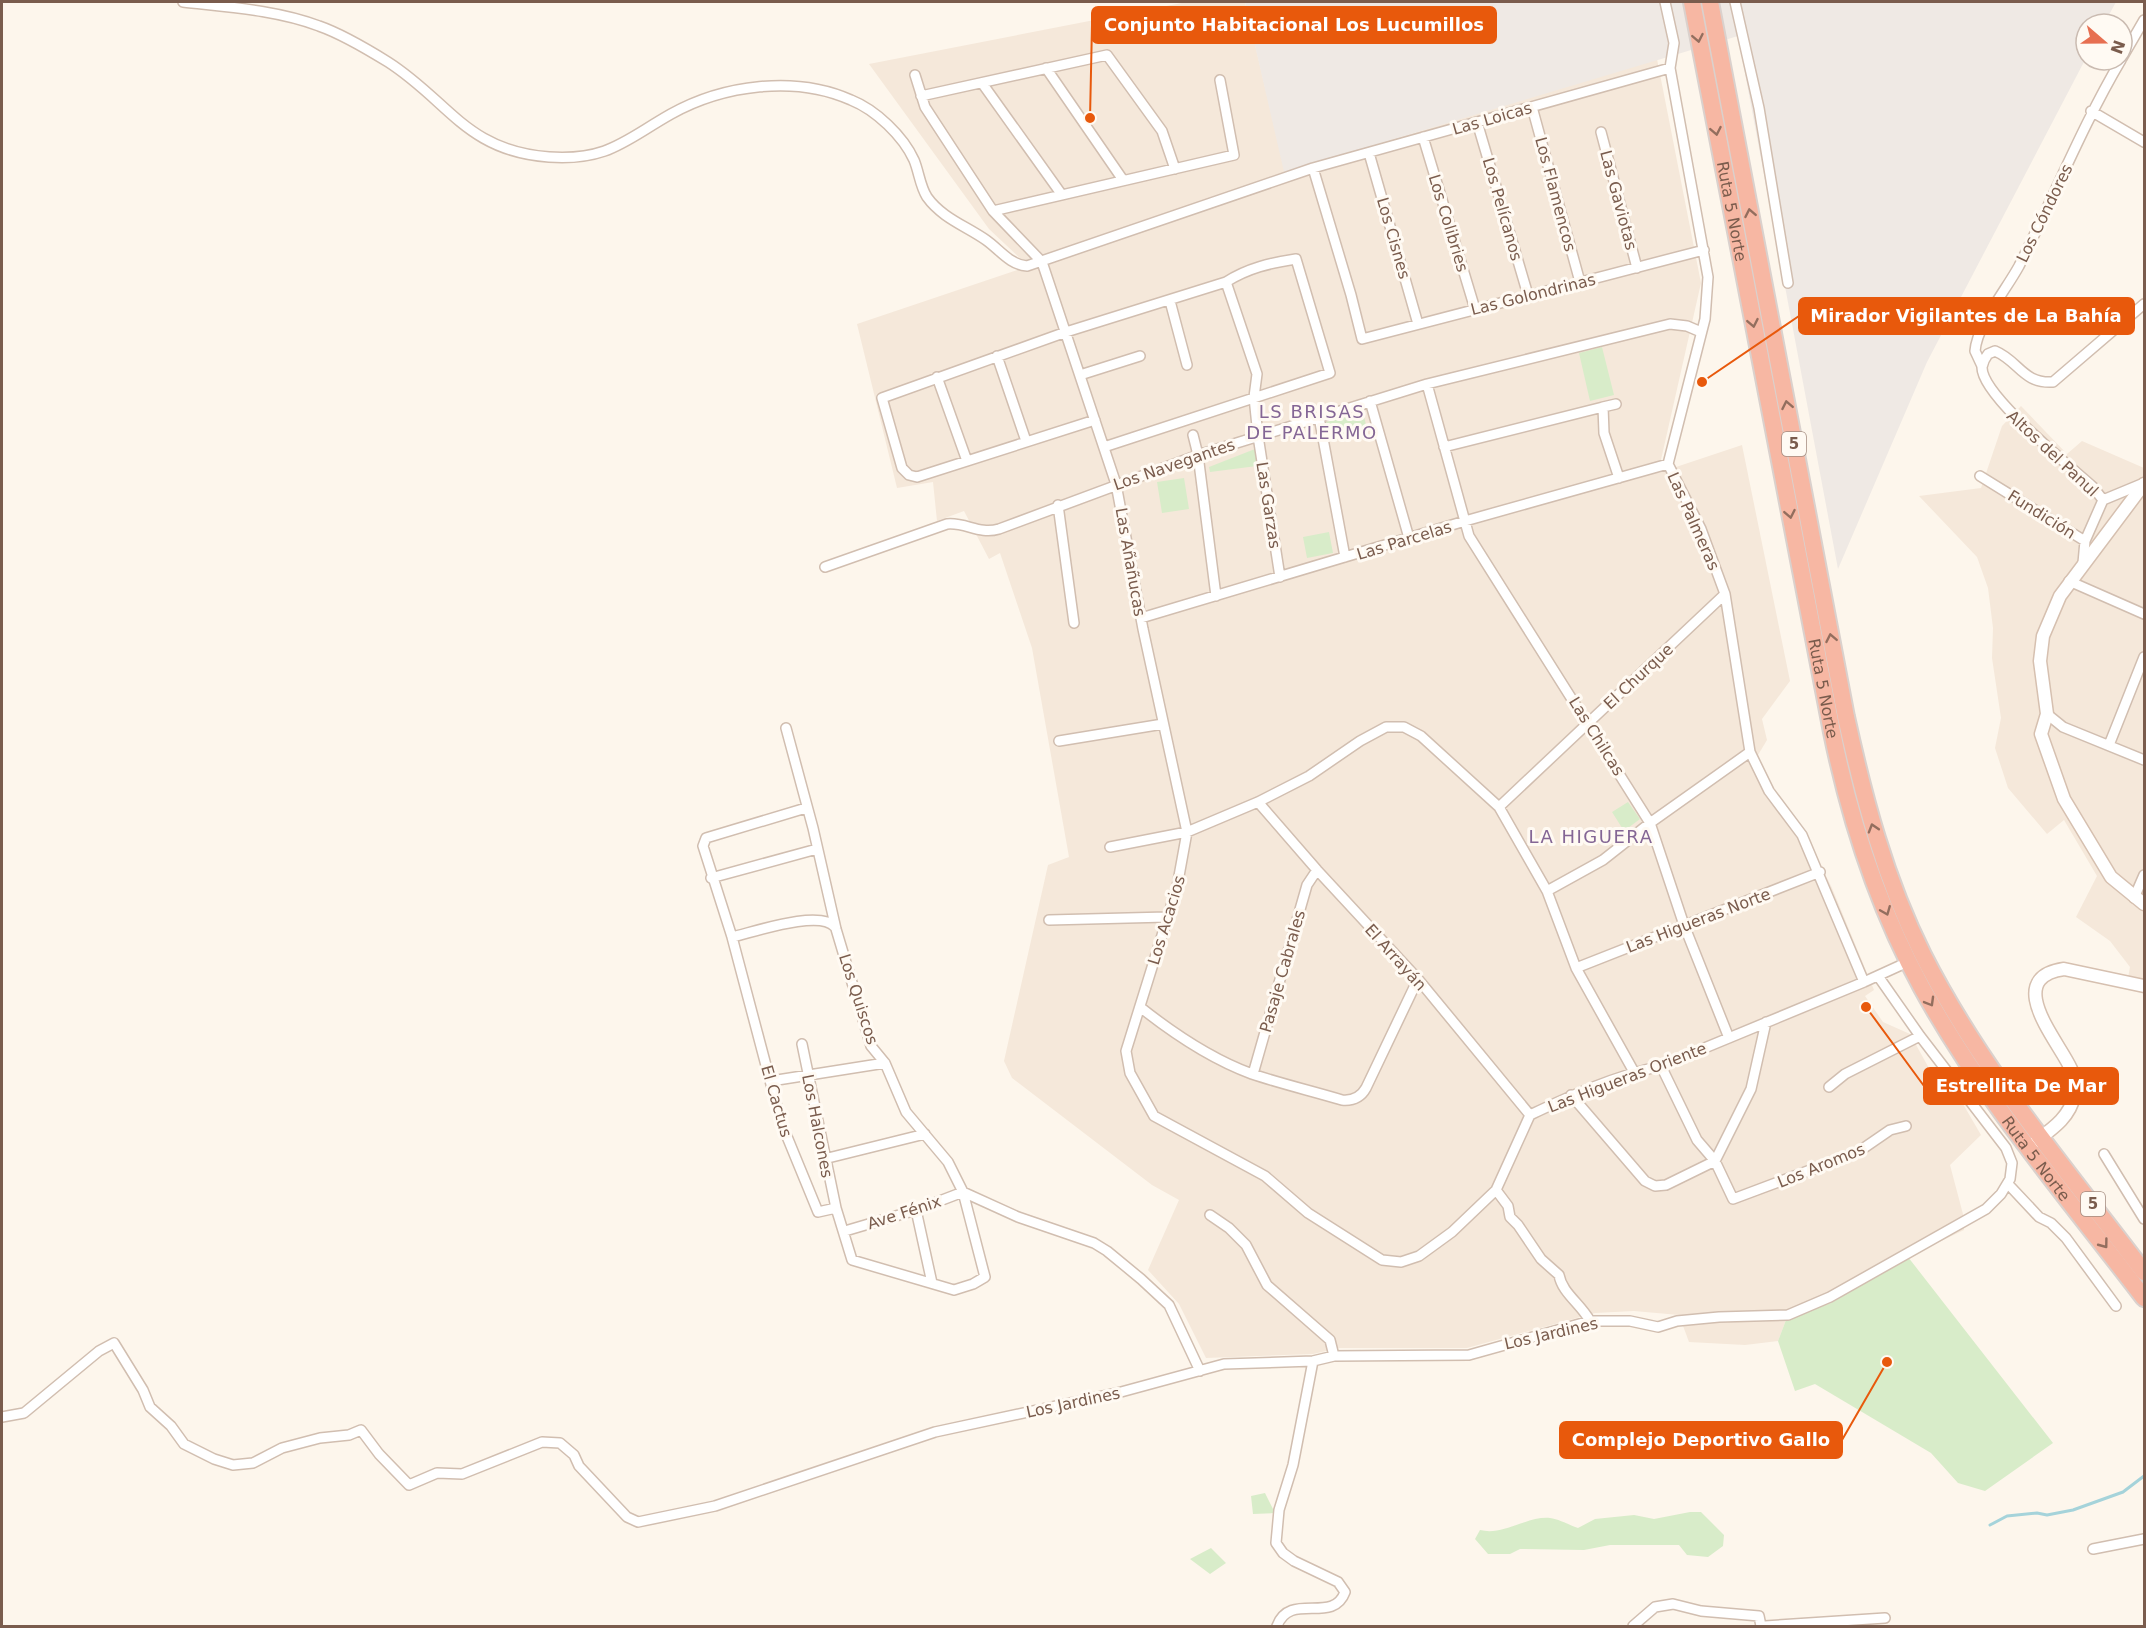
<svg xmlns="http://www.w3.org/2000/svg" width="2146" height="1628" font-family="'DejaVu Sans',sans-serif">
	<rect width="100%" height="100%" fill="#fdf6ec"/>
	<path fill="#f5e8da" d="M 1187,2 L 1245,2 L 1285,172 L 1657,59 L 1701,283 L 1658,473 L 1742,445 L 1790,681 L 1762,719 L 1767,740 L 1755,760 L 1772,792 L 1812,848 L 1832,888 L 1874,990 L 1865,996 L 1883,1022 L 1910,1034 L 1945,1097 L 1956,1092 L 1981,1135 L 1950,1165 L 1964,1218 L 1964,1230 L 1908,1257 L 1831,1303 L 1786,1320 L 1778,1341 L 1745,1345 L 1689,1342 L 1679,1315 L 1634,1311 L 1595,1313 L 1467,1348 L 1339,1348 L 1313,1354 L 1206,1358 L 1179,1304 L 1148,1270 L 1179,1200 L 1152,1185 L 1012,1078 L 1004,1061 L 1048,865 L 1069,857 L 1032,648 L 1000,553 L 989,559 L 964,511 L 937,521 L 933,482 L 897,488 L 857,324 L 1023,268 L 1023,261 L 989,229 L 869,64 Z
		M 2021,406 L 2067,454 L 2082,441 L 2144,468 L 2144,993 L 2126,989 L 2130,967 L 2110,941 L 2076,917 L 2097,876 L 2064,820 L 2047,834 L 2008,788 L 1995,748 L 2001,718 L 1992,658 L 1993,628 L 1988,588 L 1977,557 L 1919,496 L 1981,488 L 2002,426 Z"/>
	<path fill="#efe9e4" d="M 1245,2 L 2116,2 L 2104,24 L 2086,24 L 2086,58 L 1927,362 L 1838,569 L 1738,36 L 1284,172 Z"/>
	<path fill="#d8ecc9" d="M 1602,347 L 1614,395 L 1590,401 L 1579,353 Z
		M 1363,413 L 1368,432 L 1331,441 L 1326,422 Z
		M 1255,449 L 1257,466 L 1210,472 L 1209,467 Z
		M 1184,478 L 1189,509 L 1162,513 L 1157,482 Z
		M 1329,532 L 1333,553 L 1307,558 L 1303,537 Z
		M 1628,802 L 1640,819 L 1624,831 L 1612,812 Z
		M 1908,1257 L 2053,1443 L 1985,1491 L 1958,1483 L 1931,1453 L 1815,1384 L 1795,1391 L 1778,1341 L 1786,1320 L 1831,1303 Z
		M 1265,1493 L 1275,1513 L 1253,1514 L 1251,1496 Z
		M 1690,1512 L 1701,1512 L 1724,1535 L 1723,1546 L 1708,1557 L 1687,1555 L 1679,1545 L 1610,1545 L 1584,1550 L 1520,1549 L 1510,1554 L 1488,1554 L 1475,1539 L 1480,1530 C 1504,1536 1526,1516 1550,1518 C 1559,1519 1569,1525 1578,1528 L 1595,1519 L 1634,1515 L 1654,1519 Z
		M 1211,1548 L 1226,1563 L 1210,1574 L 1190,1559 Z"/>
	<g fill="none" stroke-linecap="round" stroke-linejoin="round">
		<path stroke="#a5d3da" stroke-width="3" d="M 1990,1525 L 2007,1516 L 2037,1513 L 2047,1515 L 2073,1510 L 2123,1492 L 2144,1476"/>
		<defs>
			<path id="street" d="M 183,2 C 227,7 277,10 319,26 C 342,34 367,49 388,62 C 449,101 466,151 549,157 C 608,161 625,140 671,114 C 723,85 795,75 851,100 C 876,110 903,136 914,160 C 919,172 920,186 927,197 C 942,218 966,226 986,240 C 999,249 1010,265 1027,266 L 1313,168 L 1670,68
				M 1665,2 L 1674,43 L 1670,68 L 1708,277 L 1705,319 L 1668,464 L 1701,529 L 1725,594 L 1750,752 L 1769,791 L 1802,835 L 1864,982
				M 1735,2 L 1759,108 L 1788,283
				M 2122,58 L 2144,20
				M 1046,68 L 1123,180
				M 915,75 L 925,107 L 993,211 L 1042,262 L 1116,484 L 1143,629 L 1187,832 L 1177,887 L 1126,1051 L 1130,1073 L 1154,1116 L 1265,1176 L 1308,1213 L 1382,1260 L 1401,1262 L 1419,1256 L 1452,1232 L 1496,1190 L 1530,1115 C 1572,1095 1615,1076 1661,1066 L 1864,982 L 1910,961
				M 982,83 L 1062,195
				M 921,96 L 1107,55 L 1162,131 L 1175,169
				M 1532,107 L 1580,282
				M 2091,111 L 2144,142
				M 1477,122 L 1528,295
				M 1601,132 L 1637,268
				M 1423,137 L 1475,309
				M 1369,153 L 1418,324
				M 1313,168 L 1351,295 L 1362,339 L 1704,250
				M 993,211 L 1234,155 L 1220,80
				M 1226,282 L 1257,374 L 1254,397 L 1258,436 L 1280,577
				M 1170,301 L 1187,365
				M 997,356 L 1026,441
				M 1982,366 L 1975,351 C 1977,325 2006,290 2019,266 C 2054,197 2082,126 2121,60
				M 1080,375 L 1140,356
				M 937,377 L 967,461
				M 1427,384 L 1469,536 L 1650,823 L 1684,925 L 1729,1038
				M 1370,401 L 1409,538
				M 1616,404 L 1603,407 L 1604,433 L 1619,478
				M 1319,417 L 1345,557
				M 1095,420 L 917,477 L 909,475 L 902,468 L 882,398 L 1066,332 L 1226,282 C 1248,268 1270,263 1296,259 L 1330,373 L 1104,447
				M 1193,435 L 1198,455 L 1216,596
				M 1444,447 L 1603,407
				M 1980,476 L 2085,541 L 2083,563
				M 2103,500 L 2093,487 C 2070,466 1981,395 1982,367 C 1983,362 1985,358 1988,354 L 1995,351 C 2019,361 2023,384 2053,382 L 2144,304
				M 1058,505 L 1074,623
				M 2085,541 L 2103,500 L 2144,483
				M 825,567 L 947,524 C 966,522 979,535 999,529 L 1198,455 L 1427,384 L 1670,324 L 1687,326 L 1701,332
				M 2069,581 L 2144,614
				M 1141,618 L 1465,521 L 1668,464
				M 2047,714 L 2063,727 L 2144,760
				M 786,728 L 813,828 L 836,929 L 871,1046 L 885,1063 L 906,1112 L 948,1162 L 963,1192 L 1018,1217 L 1094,1243 L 1107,1251 L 1141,1279 L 1169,1305 L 1200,1371
				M 1059,741 L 1163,724
				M 2109,745 L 2144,657
				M 1258,802 L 1317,870 L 1418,979 L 1530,1115
				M 1499,807 L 1725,594
				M 806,808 L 706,838 L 703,846 L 732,937 L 781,1122 L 818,1212 L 836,1208 L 852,1260 L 954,1290 L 973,1284 L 985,1277 L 963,1192 L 916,1210 L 845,1231
				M 1110,847 L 1187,832 L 1258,802 L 1309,776 L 1360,741 L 1386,727 L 1404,727 L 1421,736 L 1499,807 L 1547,891 L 1576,968 L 1634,1072
				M 711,878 L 817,849
				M 1547,891 L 1603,860 L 1650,823 L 1750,752
				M 2134,898 L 2144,875
				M 1049,920 L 1167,917
				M 732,937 C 754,932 820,909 835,927
				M 1576,968 L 1820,872
				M 1140,1007 C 1174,1034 1211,1059 1252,1074 C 1282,1084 1312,1091 1342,1100 C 1353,1101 1361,1097 1366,1088 L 1418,979
				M 802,1044 L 836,1208
				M 1661,1066 L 1697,1140 L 1715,1161 L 1733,1199 L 1858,1152 L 1890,1130 L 1906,1126
				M 1253,1074 L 1307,885 L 1317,870
				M 771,1081 L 885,1063
				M 1829,1087 L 1845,1074 L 1920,1036
				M 1571,1095 L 1645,1181 L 1655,1186 L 1666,1185 L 1715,1161 L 1751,1089 L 1766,1022
				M 2104,1154 L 2144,1219
				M 824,1159 L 925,1134
				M 2008,1184 L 2039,1217 L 2051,1223 L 2066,1238 L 2116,1306
				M 1496,1190 L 1508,1206 L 1510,1217 L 1518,1225 L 1541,1259 L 1559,1275 C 1562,1293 1581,1304 1590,1321
				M 916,1210 L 932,1283
				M 1210,1215 L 1229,1228 L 1246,1245 L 1267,1285 L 1330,1340 L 1334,1356
				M 2,1417 L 24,1413 L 99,1351 L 114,1343 L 143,1390 L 150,1407 L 171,1426 L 184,1444 L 214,1459 L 233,1465 L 253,1463 L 282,1448 L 320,1438 L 349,1435 L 361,1430 L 379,1454 L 409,1485 L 437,1473 L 462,1474 L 542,1442 L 560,1443 L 574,1455 L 579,1466 L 627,1517 L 638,1522 L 715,1506 L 935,1432 L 1121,1392 L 1224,1364 L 1313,1361 L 1334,1356 L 1469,1355 L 1590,1321 L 1630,1321 L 1658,1327 L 1677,1321 L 1719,1317 L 1788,1315 L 1830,1297 L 1986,1209 L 2001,1194 L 2010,1179 L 2012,1163 L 2006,1148 L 1920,1036 L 1878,976
				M 2093,1549 L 2144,1539
				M 1277,1626 C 1290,1591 1333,1625 1345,1592 L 1338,1582 L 1294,1561 L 1283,1553 L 1276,1543 L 1279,1510 L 1293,1465 L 1313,1361
				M 1633,1626 L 1655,1607 L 1673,1604 L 1701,1611 L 1759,1616 L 1761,1626
				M 1765,1626 L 1885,1618"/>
			<path id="secondary" d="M 2144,484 L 2060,596 L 2043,636 L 2040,661 L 2047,714 L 2041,734 L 2064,799 L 2111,877 L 2144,904
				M 2036,1141 C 2052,1129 2070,1117 2074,1096 C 2075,1087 2074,1077 2071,1069 C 2060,1043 2001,978 2064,969 L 2144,986"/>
			<g id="highway">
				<path id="s1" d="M 1692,2 L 1832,732 C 1850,821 1879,909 1922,988 C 1983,1099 2068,1198 2144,1298"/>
				<path d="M 1710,2 L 1846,717 C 1864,799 1885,879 1923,955 C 1981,1070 2067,1170 2144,1272"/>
			</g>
		</defs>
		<use href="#street" stroke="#d1beb0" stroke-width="12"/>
		<use href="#secondary" stroke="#d6c0b0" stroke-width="15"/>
		<use href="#highway" stroke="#dad1cd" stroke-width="20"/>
		<use href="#street" stroke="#fff" stroke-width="9"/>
		<use href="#secondary" stroke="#fff" stroke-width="12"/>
		<use href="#highway" stroke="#f7b7a3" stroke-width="16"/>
	</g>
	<defs><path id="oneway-chevron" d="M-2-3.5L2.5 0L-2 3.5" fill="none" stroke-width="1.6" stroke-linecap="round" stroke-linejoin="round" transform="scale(1.5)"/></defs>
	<g stroke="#936e5e">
		<use href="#oneway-chevron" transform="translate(1698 38) rotate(79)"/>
		<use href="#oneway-chevron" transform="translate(1716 131) rotate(79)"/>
		<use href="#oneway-chevron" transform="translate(1750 213) rotate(-101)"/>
		<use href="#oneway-chevron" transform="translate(1753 323) rotate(79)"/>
		<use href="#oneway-chevron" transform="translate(1787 405) rotate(-101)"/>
		<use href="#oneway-chevron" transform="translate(1790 514) rotate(79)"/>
		<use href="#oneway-chevron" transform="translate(1831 638) rotate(-101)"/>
		<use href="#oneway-chevron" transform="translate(1873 828) rotate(-107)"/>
		<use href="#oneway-chevron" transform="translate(1886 911) rotate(68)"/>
		<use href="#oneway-chevron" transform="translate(1930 1002) rotate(60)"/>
		<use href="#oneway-chevron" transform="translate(2104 1244) rotate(53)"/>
	</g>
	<g text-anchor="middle" stroke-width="6" stroke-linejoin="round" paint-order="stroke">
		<g fill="#fffaf3" stroke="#a28b7f" stroke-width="1.5">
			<rect x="1782" y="432" width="24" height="24" rx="4.5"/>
			<rect x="2081" y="1192" width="24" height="24" rx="4.5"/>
		</g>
		<g font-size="15" font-weight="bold" fill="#7a5c4d">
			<text x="1794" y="449">5</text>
			<text x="2093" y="1209">5</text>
		</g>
		<g font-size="16" fill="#7a5c4d" stroke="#fffaf3">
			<text transform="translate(1492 118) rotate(-16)" y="6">Las Loicas</text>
			<text transform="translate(1556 194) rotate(75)" y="6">Los Flamencos</text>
			<text transform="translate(1619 200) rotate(75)" y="6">Las Gaviotas</text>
			<text transform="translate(1503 209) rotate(74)" y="6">Los Pelícanos</text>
			<text dy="6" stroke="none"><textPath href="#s1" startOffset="213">Ruta 5 Norte</textPath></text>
			<text transform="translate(2044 213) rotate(-64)" y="6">Los Cóndores</text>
			<text transform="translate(1449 223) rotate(73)" y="6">Los Colibries</text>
			<text transform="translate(1394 238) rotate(74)" y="6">Los Cisnes</text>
			<text transform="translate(1533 294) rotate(-14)" y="6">Las Golondrinas</text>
			<text transform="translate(2053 453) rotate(43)" y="6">Altos del Panul</text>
			<text transform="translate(1174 464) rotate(-19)" y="6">Los Navegantes</text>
			<text transform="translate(1269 505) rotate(81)" y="6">Las Garzas</text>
			<text transform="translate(2042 514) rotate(32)" y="6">Fundición</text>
			<text transform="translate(1694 521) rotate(66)" y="6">Las Palmeras</text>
			<text transform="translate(1404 540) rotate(-17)" y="6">Las Parcelas</text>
			<text transform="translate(1131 562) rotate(80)" y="6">Las Añañucas</text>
			<text transform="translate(1638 676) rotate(-43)" y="6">El Churque</text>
			<text dy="6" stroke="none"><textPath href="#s1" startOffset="699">Ruta 5 Norte</textPath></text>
			<text transform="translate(1597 736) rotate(58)" y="6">Las Chilcas</text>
			<text transform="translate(1166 920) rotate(-73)" y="6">Los Acacios</text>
			<text transform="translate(1698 920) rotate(-21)" y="6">Las Higueras Norte</text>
			<text transform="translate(1396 957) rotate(48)" y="6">El Arrayán</text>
			<text transform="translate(1282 971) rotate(-74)" y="6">Pasaje Cabrales</text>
			<text transform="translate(859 999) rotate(72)" y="6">Los Quiscos</text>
			<text transform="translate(1627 1077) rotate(-21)" y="6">Las Higueras Oriente</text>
			<text transform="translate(777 1101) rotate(74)" y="6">El Cactus</text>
			<text transform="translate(818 1126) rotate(79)" y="6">Los Halcones</text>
			<text dy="6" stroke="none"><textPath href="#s1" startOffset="1221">Ruta 5 Norte</textPath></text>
			<text transform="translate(1821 1165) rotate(-22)" y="6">Los Aromos</text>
			<text transform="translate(904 1212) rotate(-18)" y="6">Ave Fénix</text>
			<text transform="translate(1551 1333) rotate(-13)" y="6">Los Jardines</text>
			<text transform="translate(1073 1402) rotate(-12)" y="6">Los Jardines</text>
		</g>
		<g font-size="18" letter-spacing="1.5" fill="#846695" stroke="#fffaf3">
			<text x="1312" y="418">LS BRISAS<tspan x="1312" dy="21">DE PALERMO</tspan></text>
			<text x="1591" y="843">LA HIGUERA</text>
		</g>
	</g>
	<path fill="none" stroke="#e8590c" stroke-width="2" d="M1090 118L1092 25M1702 382L1799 316M1866 1007L1924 1086M1887 1362L1842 1440"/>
	<g fill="#e8590c" stroke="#fffaf3" stroke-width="2">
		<circle cx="1090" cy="118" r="6"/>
		<circle cx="1702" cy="382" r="6"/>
		<circle cx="1866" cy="1007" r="6"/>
		<circle cx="1887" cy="1362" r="6"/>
	</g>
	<g fill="#e8590c" stroke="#e8590c" stroke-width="2">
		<rect x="1092" y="7" width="404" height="36" rx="6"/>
		<rect x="1799" y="298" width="335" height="36" rx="6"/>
		<rect x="1924" y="1068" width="194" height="36" rx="6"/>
		<rect x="1560" y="1422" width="282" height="36" rx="6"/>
	</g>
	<g font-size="18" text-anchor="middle" font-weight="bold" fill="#fff">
		<text x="1294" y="31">Conjunto Habitacional Los Lucumillos</text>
		<text x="1966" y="322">Mirador Vigilantes de La Bahía</text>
		<text x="2021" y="1092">Estrellita De Mar</text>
		<text x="1701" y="1446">Complejo Deportivo Gallo</text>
	</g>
	<rect width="2146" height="1628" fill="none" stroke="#7a5c4d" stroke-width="6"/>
	<g transform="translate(2104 42) rotate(110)"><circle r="28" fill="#fffaf3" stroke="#cabbb1" stroke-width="1.5"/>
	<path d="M0-4.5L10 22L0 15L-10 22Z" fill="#e76f51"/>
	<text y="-9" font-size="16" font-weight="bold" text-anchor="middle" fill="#7a5c4d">N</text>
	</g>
</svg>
